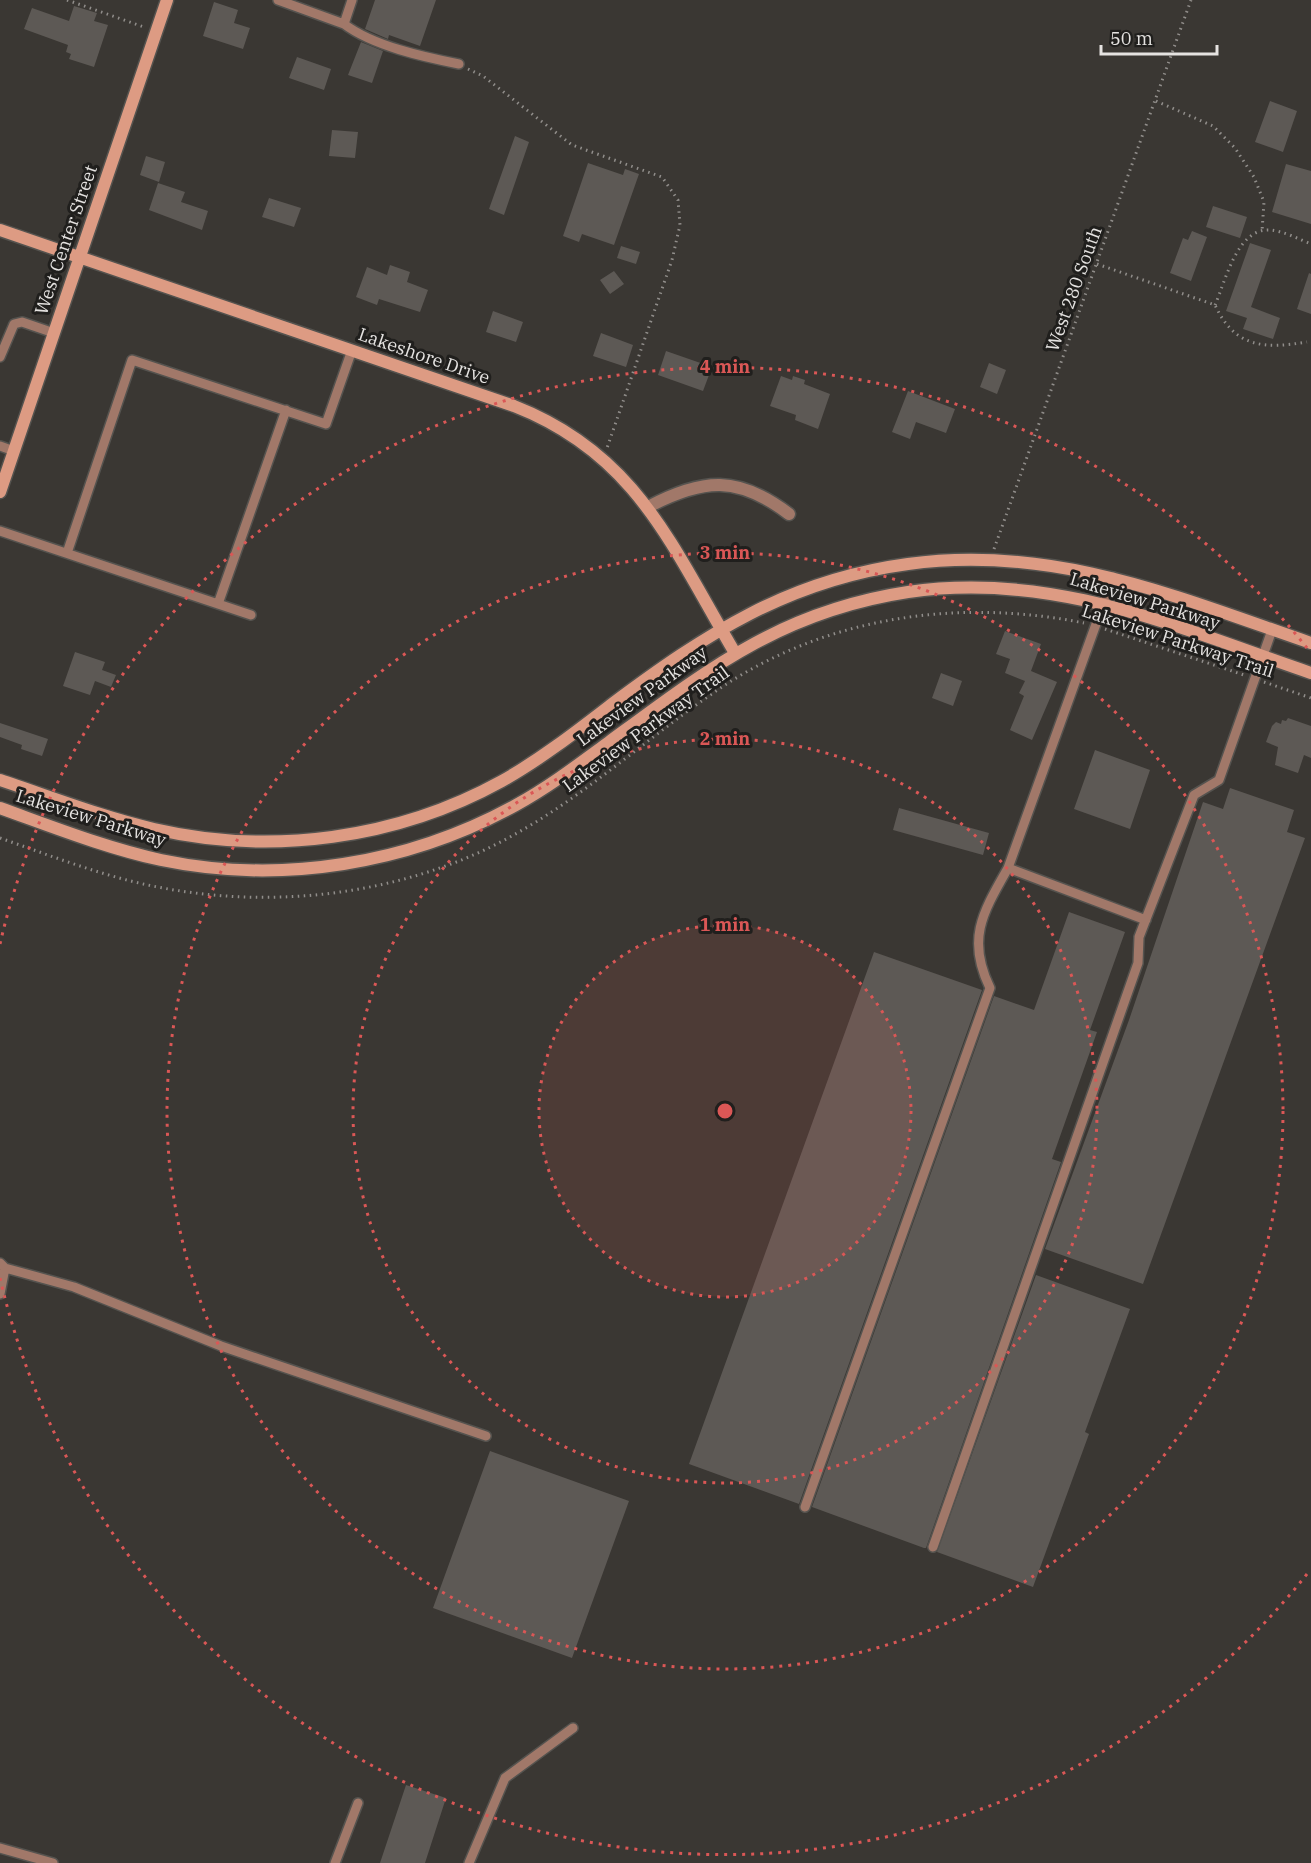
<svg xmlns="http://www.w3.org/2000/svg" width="1311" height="1863" font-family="'IBM Plex Serif',serif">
	<rect width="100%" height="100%" fill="#3a3733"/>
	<path fill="#5d5955" d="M 375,0 L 436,0 L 420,46 L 389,35 L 388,39 L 365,29 Z
		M 214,2 L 238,10 L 234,23 L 250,28 L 243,49 L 203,36 Z
		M 74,6 L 97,13 L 94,21 L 108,25 L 94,67 L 69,59 L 71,54 L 66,52 L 68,45 L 24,29 L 32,8 L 69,21 Z
		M 361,42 L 383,51 L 372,83 L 348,75 Z
		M 297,57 L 331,69 L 324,90 L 289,78 Z
		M 1270,101 L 1297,111 L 1283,152 L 1255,142 Z
		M 332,130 L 358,132 L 355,158 L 329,156 Z
		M 515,136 L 529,142 L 504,215 L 489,209 Z
		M 146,156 L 165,162 L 159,182 L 140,175 Z
		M 588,163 L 623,175 L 625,169 L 639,174 L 614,245 L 582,234 L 579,242 L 563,236 Z
		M 1286,164 L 1311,171 L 1311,224 L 1272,212 Z
		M 158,183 L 185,192 L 181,202 L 208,211 L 202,230 L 149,210 Z
		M 269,198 L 301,208 L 294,227 L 262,217 Z
		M 1213,206 L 1247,217 L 1240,238 L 1206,227 Z
		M 1192,231 L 1207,237 L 1191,281 L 1170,273 L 1183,238 L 1188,240 Z
		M 1250,243 L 1271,250 L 1251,307 L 1280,318 L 1273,339 L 1243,329 L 1247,318 L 1226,311 Z
		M 621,246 L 640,252 L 636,264 L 617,258 Z
		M 390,265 L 410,272 L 407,282 L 428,290 L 420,312 L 379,299 L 377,305 L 356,297 L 367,267 L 387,275 Z
		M 614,271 L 624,284 L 610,294 L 600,280 Z
		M 1309,273 L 1311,274 L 1311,314 L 1297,309 Z
		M 493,311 L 523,322 L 516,342 L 486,332 Z
		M 601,333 L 633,345 L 626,367 L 593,356 Z
		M 666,351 L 712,367 L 703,391 L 658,375 Z
		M 989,363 L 1006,370 L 997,394 L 980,387 Z
		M 781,376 L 792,380 L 793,376 L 805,380 L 804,384 L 830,394 L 818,429 L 795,420 L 796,415 L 770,406 Z
		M 908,391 L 955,409 L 946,433 L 916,422 L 910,439 L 892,432 Z
		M 1005,631 L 1041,644 L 1031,671 L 1057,682 L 1032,740 L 1010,730 L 1024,696 L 1019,693 L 1025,681 L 1005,673 L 1010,659 L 996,654 Z
		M 75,652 L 105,662 L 102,670 L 116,675 L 111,687 L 95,681 L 90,695 L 63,686 Z
		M 941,673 L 962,681 L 953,706 L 932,698 Z
		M 1288,718 L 1311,726 L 1311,758 L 1304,755 L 1298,773 L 1275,765 L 1278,747 L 1266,742 L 1272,726 L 1276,722 L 1281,724 L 1282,720 L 1286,721 Z
		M 0,723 L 48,739 L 42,756 L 21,749 L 22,745 L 0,737 Z
		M 1095,750 L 1150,770 L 1130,829 L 1074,809 Z
		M 1230,788 L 1294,810 L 1287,832 L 1305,838 L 1143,1284 L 1045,1249 L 1129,1020 L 1203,802 L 1223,809 Z
		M 899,808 L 989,833 L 983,855 L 893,830 Z
		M 1069,912 L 1125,932 L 1090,1030 L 1097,1032 L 1052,1159 L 1061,1162 L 926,1548 L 924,1548 L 812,1507 L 994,996 L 1034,1010 Z
		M 874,952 L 982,990 L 799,1504 L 689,1464 Z
		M 1036,1275 L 1130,1309 L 1085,1432 L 1089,1434 L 1033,1587 L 937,1552 Z
		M 490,1451 L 629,1501 L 572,1658 L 433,1608 Z
		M 406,1785 L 446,1798 L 425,1863 L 380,1863 Z"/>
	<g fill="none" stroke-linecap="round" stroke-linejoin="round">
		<defs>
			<path id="lane" d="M 278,0 L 344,24 L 352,0
				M 344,24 C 373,46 424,57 459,64
				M 0,357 L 14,324 L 22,322 L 54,333
				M 0,446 L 14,451
				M 0,531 L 251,615
				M 67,553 L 132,360 L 326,424 L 352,350
				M 218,604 L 286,410
				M 1008,868 L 1146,920
				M 0,1263 L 5,1268 L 0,1294
				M 5,1268 L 74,1287 L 221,1346 L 486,1436
				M 805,1507 L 990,988 C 966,939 983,912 1008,868 L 1113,577
				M 933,1547 L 1138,963 L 1139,937 L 1194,795 L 1219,780 L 1272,630
				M 0,1848 L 53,1863
				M 335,1863 L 358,1803
				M 469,1863 L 505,1778 L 573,1728"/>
			<path id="street" d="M 648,507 C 703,478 738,475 789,514"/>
			<path id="secondary" d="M 0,230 L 514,406 C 637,454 672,547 735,653
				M 0,492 L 167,0
				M 0,780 C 51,797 102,817 154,829 C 271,856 397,839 502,781 C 541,759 577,731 612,704 C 706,634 788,580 908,564 C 1053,544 1177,597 1311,643
				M 0,808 C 53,827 106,848 161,860 C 281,885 409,864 516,805 C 549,787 579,764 609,742 C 708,669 782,611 908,592 C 1054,571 1176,627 1311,673"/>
		</defs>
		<use href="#lane" stroke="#55534f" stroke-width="12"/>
		<use href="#street" stroke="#55534f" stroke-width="15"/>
		<use href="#secondary" stroke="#55534f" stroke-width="15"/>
		<path stroke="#918e8b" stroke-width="3" stroke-dasharray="1.5 4.5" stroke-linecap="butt" d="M 67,0 L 144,27
			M 468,69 L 483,76 L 572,145 L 662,177 L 678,200 L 680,225 L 672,260 L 607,448
			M 1156,101 L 1213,126 L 1235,148 L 1254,177 L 1264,202 L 1262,231
			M 1097,264 L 1215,305 C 1235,348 1264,349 1307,342
			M 1215,305 C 1226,280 1237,228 1270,230 C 1283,231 1299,239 1311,244
			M 994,549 L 1191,0
			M 1105,629 L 1244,675
			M 1264,682 L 1311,698
			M 0,838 C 46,854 92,872 139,883 C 242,907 352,901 451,864 C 556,825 629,750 719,689 C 827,616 959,598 1084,623"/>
		<use href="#lane" stroke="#a17869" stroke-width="9"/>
		<use href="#street" stroke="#a17869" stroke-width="12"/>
		<use href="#secondary" stroke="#dd9b83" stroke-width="12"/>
	</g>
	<circle cx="725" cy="1111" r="186" fill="#da5756" fill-opacity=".12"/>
	<g fill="none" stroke="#da5756" stroke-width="3" stroke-dasharray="3 6">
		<circle cx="725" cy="1111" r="186"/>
		<circle cx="725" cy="1111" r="372"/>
		<circle cx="725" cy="1111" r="558"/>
		<path d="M1307 1574A744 744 0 0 1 0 1278M0 944A744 744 0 0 1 1307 648"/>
	</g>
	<g text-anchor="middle" stroke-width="6" stroke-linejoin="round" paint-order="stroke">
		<g font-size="18" fill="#e5e3e1" stroke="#201f1d">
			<text transform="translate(66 240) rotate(-71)" y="6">West Center Street</text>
			<text transform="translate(1074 289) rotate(-70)" y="6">West 280 South</text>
			<text transform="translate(424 356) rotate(19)" y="6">Lakeshore Drive</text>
			<text transform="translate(1145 601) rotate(17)" y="6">Lakeview Parkway</text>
			<text transform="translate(1178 641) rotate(18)" y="6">Lakeview Parkway Trail</text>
			<text transform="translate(642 696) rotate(-36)" y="6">Lakeview Parkway</text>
			<text transform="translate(646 729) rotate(-36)" y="6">Lakeview Parkway Trail</text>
			<text transform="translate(91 818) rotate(17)" y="6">Lakeview Parkway</text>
		</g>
	</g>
	<circle cx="725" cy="1111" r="9" fill="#da5756" stroke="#201f1d" stroke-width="3"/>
	<g font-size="18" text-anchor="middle" font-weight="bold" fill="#da5756" stroke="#201f1d" stroke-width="6" stroke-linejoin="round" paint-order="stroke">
		<text x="725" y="373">4 min</text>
		<text x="725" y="559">3 min</text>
		<text x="725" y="745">2 min</text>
		<text x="725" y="931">1 min</text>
	</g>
	<path d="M1101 45v9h116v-9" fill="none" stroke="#e5e3e1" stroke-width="3"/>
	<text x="1110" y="45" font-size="18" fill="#e5e3e1" stroke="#201f1d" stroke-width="4.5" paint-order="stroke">50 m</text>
</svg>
